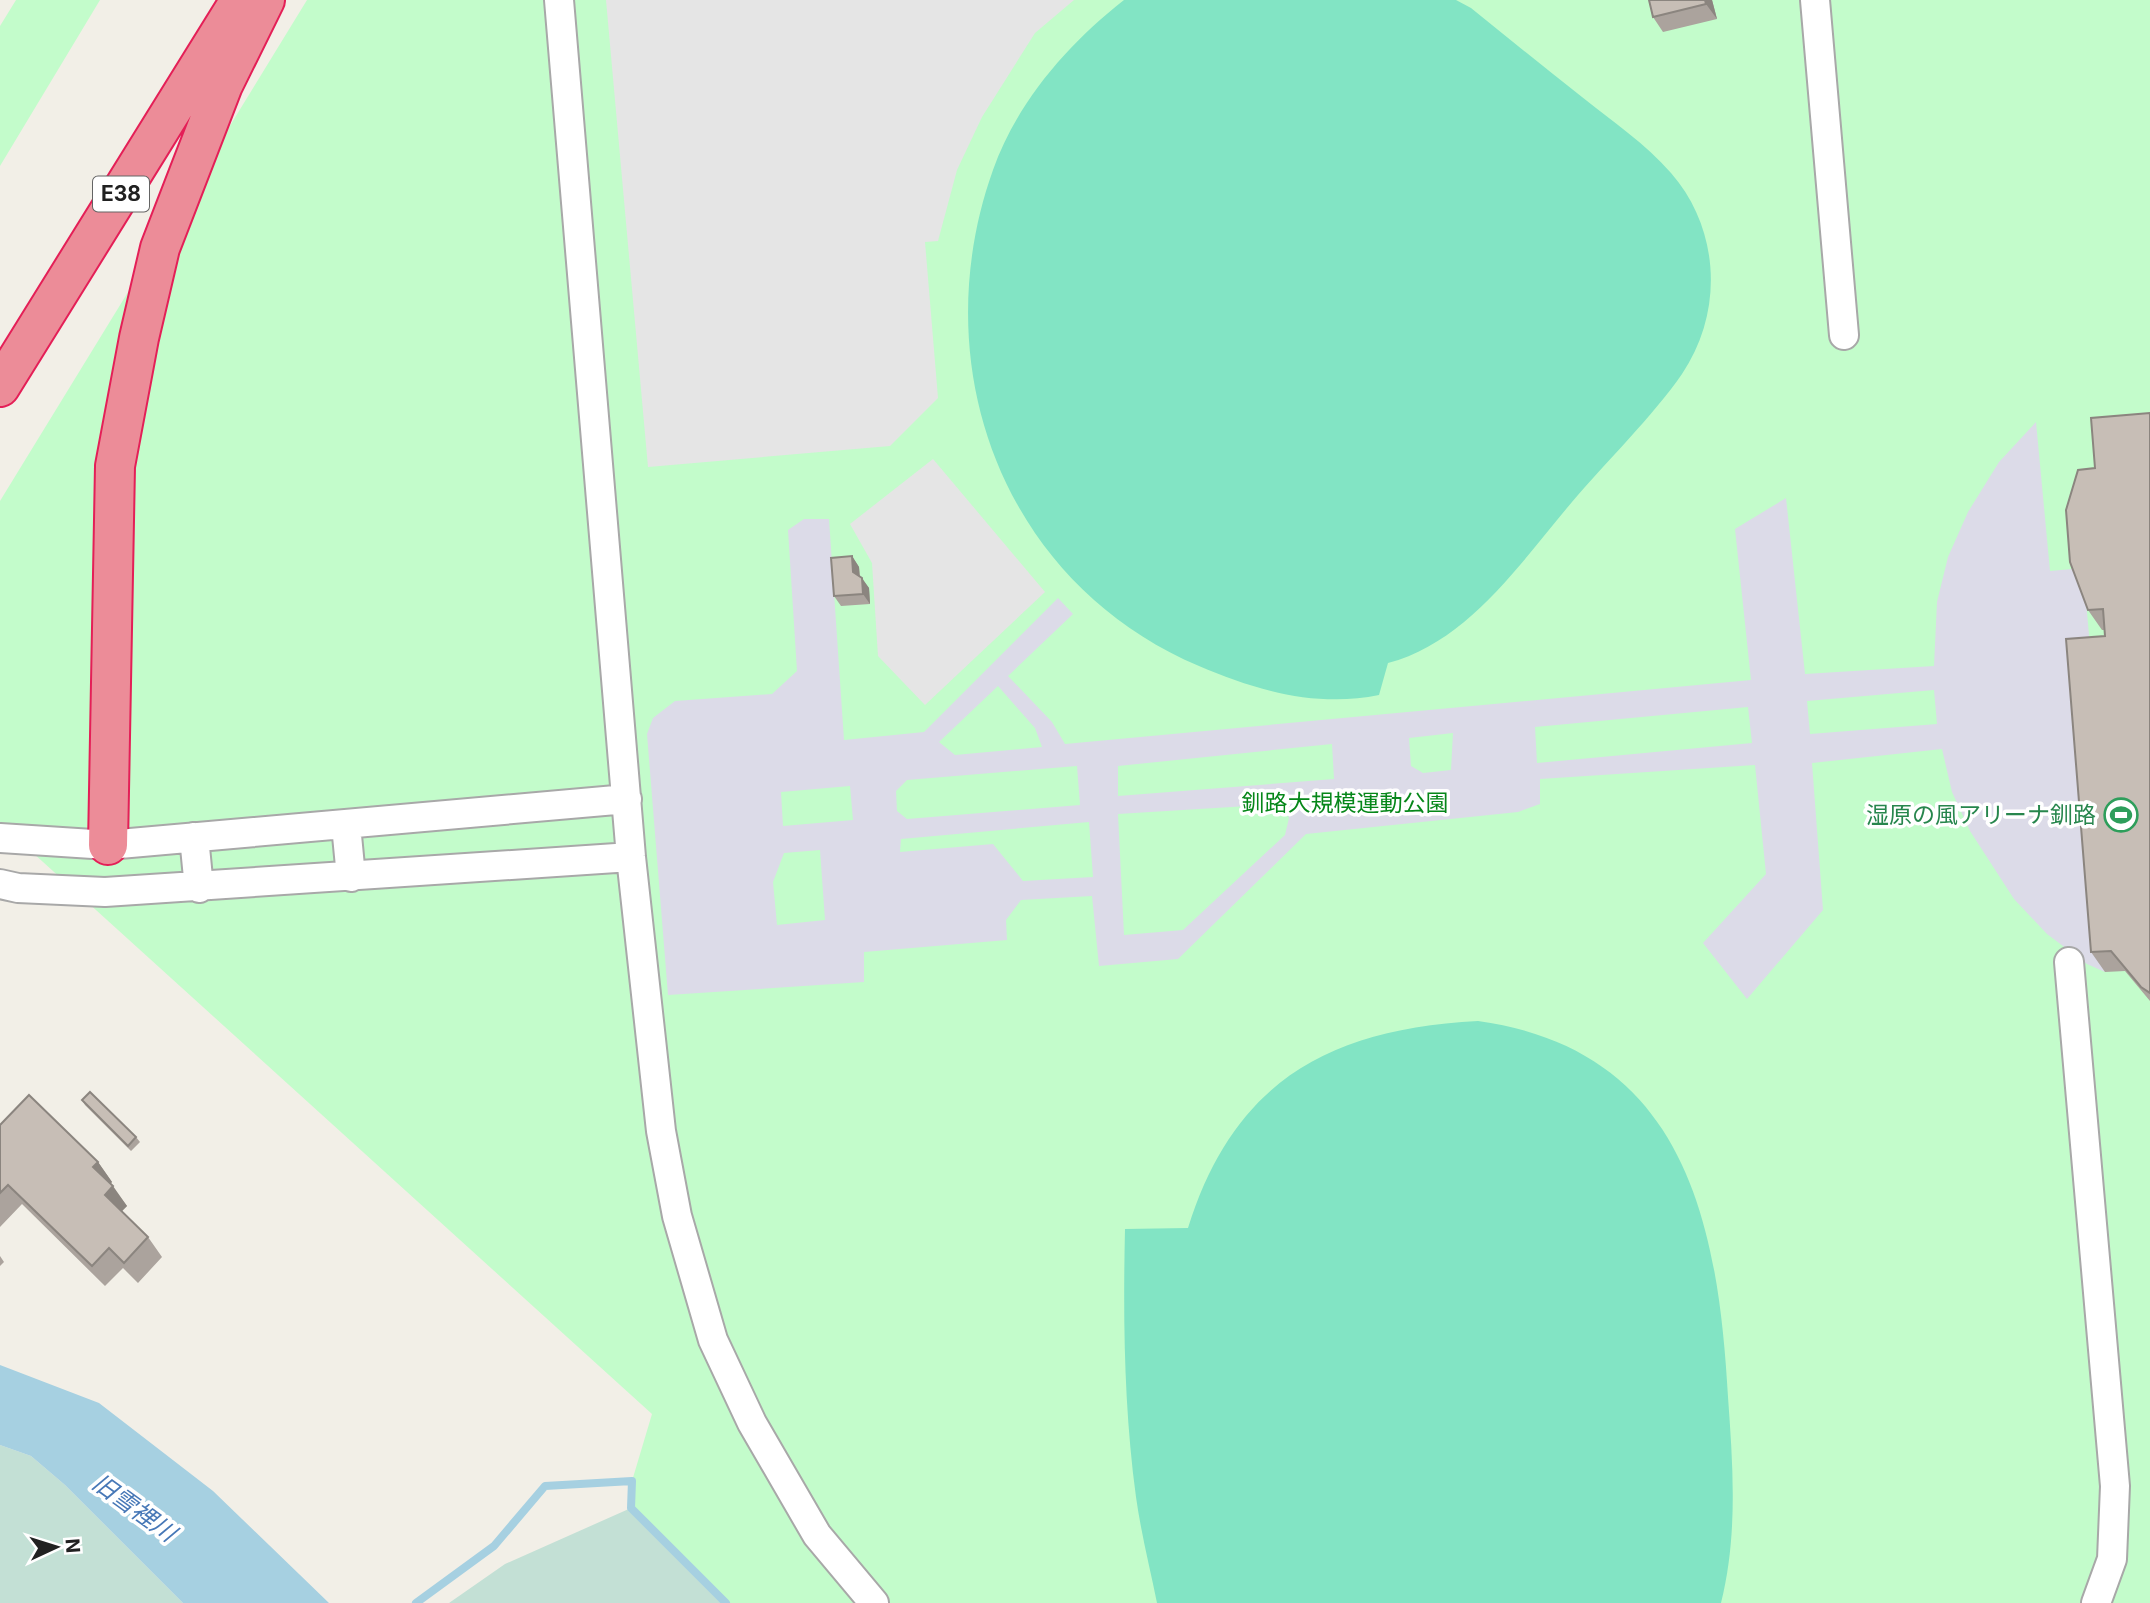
<svg xmlns="http://www.w3.org/2000/svg" width="2150" height="1603" font-family="Inter,'Noto Sans JP',sans-serif">
	<rect width="100%" height="100%" fill="#f2efe7"/>
	<path fill="#c3e0d5" d="M 0,1445 L 31,1456 L 65,1485 L 183,1603 L 0,1603 Z
		M 631,1508 L 726,1603 L 449,1603 L 505,1564 Z"/>
	<path fill="#c3fccb" d="M 16,0 L 100,0 L 0,166 L 0,26 Z
		M 307,0 L 2150,0 L 2150,1603 L 726,1603 L 631,1508 L 632,1481 L 652,1414 L 0,823 L 0,501 Z"/>
	<path fill="#82e4c4" d="M 1124,0 L 1456,0 L 1471,8 C 1508,38 1545,68 1582,97 C 1612,121 1646,144 1671,173 C 1720,229 1724,312 1682,374 C 1653,416 1606,462 1572,502 C 1521,562 1468,642 1388,663 L 1379,695 C 1317,708 1255,690 1199,666 C 1003,583 923,366 993,170 C 1017,102 1068,44 1124,0 Z
		M 1478,1021 C 1684,1050 1718,1220 1728,1397 C 1733,1466 1738,1535 1721,1603 L 1157,1603 C 1150,1568 1141,1533 1136,1497 C 1124,1408 1123,1319 1125,1229 L 1188,1228 C 1234,1081 1329,1029 1478,1021 Z"/>
	<path fill="#e5e5e5" d="M 606,0 L 1074,0 L 1035,33 L 982,117 L 957,170 L 938,241 L 925,242 L 938,398 L 890,446 L 648,467 Z
		M 933,459 L 1045,592 L 925,705 L 878,656 L 872,563 L 850,524 Z"/>
	<path fill="#dcdbe8" fill-rule="evenodd" d="M 2036,422 L 2050,571 L 2083,568 L 2091,657 L 2080,659 L 2105,972 L 2087,964 L 2047,934 L 2014,899 L 1970,831 L 1952,792 L 1942,749 L 1812,763 L 1823,910 L 1747,999 L 1703,943 L 1766,874 L 1755,765 L 1540,779 L 1540,804 L 1518,812 L 1306,834 L 1178,959 L 1099,966 L 1092,896 L 1021,900 L 1006,920 L 1007,940 L 864,952 L 864,982 L 668,995 L 647,734 L 653,718 L 675,701 L 772,694 L 797,671 L 788,530 L 804,519 L 829,519 L 844,740 L 924,732 L 1058,598 L 1073,614 L 1008,676 L 1052,722 L 1065,744 L 1751,680 L 1735,529 L 1786,498 L 1805,674 L 1934,666 L 1937,602 L 1948,557 L 1968,512 L 1999,462 ZM 998,686 L 1035,728 L 1042,747 L 955,755 L 939,742 ZM 1934,690 L 1937,724 L 1810,734 L 1807,701 ZM 1748,707 L 1752,743 L 1537,763 L 1535,727 ZM 1453,733 L 1451,770 L 1423,773 L 1411,766 L 1409,738 ZM 1332,744 L 1334,779 L 1118,796 L 1118,766 ZM 1077,766 L 1080,805 L 907,819 L 897,811 L 896,791 L 907,780 ZM 850,786 L 853,820 L 783,826 L 781,792 ZM 1282,804 L 1289,818 L 1285,835 L 1183,930 L 1124,935 L 1118,814 ZM 1089,822 L 1093,877 L 1023,881 L 993,844 L 900,852 L 901,839 ZM 820,850 L 825,920 L 777,925 L 773,882 L 784,853 Z"/>
	<path fill="#a6d0e1" d="M 0,1365 L 99,1403 L 213,1491 L 329,1603 L 183,1603 L 65,1485 L 31,1456 L 0,1445 Z"/>
	<g fill="none" stroke-linecap="round" stroke-linejoin="round">
		<path stroke="#a6d0e1" stroke-width="8" d="M 416,1603 L 494,1546 L 545,1486 L 632,1481 L 631,1508 L 726,1603"/>
		<defs>
			<path id="minor" d="M 559,0 L 631,857 L 661,1131 L 677,1216 L 713,1340 L 752,1423 L 817,1535 L 874,1603
				M 1815,0 L 1844,335
				M 346,825 L 351,877
				M 194,837 L 199,888
				M 0,838 L 108,845 L 627,799
				M 0,884 L 18,888 L 105,892 L 631,857
				M 2069,962 L 2115,1486 L 2112,1559 L 2096,1603"/>
			<path id="highway" d="M 0,387 L 239,2
				M 108,845 L 115,466 L 139,338 L 160,248 L 223,85 L 265,0"/>
		</defs>
		<use href="#minor" stroke="#a8a8a8" stroke-width="32"/>
		<use href="#highway" stroke="#e41f57" stroke-width="42"/>
		<use href="#minor" stroke="#fff" stroke-width="28"/>
		<use href="#highway" stroke="#ec8c98" stroke-width="38"/>
	</g>
	<path fill="#aba39d" d="M 1712,0 L 1717,19 L 1663,32 L 1653,17 Z
		M 2150,413 L 2150,1001 L 2125,971 L 2105,972 L 2091,952 L 2105,636 L 2105,630 L 2102,630 L 2088,610 Z
		M 852,556 L 859,567 L 860,577 L 869,588 L 870,604 L 841,606 L 834,596 Z
		M 82,1100 L 136,1137 L 140,1142 L 131,1151 L 85,1105 Z
		M 0,1125 L 98,1162 L 112,1182 L 110,1184 L 127,1206 L 122,1211 L 148,1237 L 162,1257 L 138,1283 L 123,1268 L 105,1286 L 22,1204 L 0,1227 Z
		M 0,1256 L 4,1262 L 0,1266 Z"/>
	<path fill="#8b857f" d="M 1705,0 L 1712,0 L 1717,19 L 1706,4 Z
		M 852,556 L 859,567 L 860,582 L 853,572 Z
		M 862,578 L 869,588 L 870,604 L 863,594 Z
		M 98,1162 L 112,1182 L 107,1187 L 93,1167 Z
		M 113,1186 L 127,1206 L 119,1214 L 105,1195 Z"/>
	<path fill="#c7beb6" stroke="#8b857f" stroke-width="2" d="M 1649,0 L 1705,0 L 1706,4 L 1653,17 Z
		M 2150,413 L 2150,993 L 2141,987 L 2111,951 L 2091,952 L 2066,639 L 2105,636 L 2103,609 L 2088,610 L 2070,562 L 2066,510 L 2078,470 L 2095,468 L 2091,418 Z
		M 852,556 L 853,572 L 862,578 L 863,594 L 834,596 L 831,558 Z
		M 90,1092 L 136,1137 L 128,1146 L 82,1100 Z
		M 29,1095 L 98,1162 L 93,1167 L 113,1186 L 105,1195 L 148,1237 L 124,1263 L 109,1248 L 92,1266 L 8,1185 L 0,1193 L 0,1125 Z"/>
	<defs>
		<symbol id="stadium-ring" viewBox="-11 -11 22 22"><circle r="9.5" fill="#fff" stroke="#2e9e5b" stroke-width="1.5"/><path d="M0-5a6.5 5 0 1 0 0 10a6.5 5 0 1 0 0-10ZM-3.5-1.8h7v3.6h-7Z" fill="#2e9e5b"/></symbol>
	</defs>
	<g fill-rule="evenodd">
		<use href="#stadium-ring" x="2102" y="796" width="38" height="38"/>
	</g>
	<g text-anchor="middle" stroke-width="7" stroke-linejoin="round" paint-order="stroke">
		<rect fill="#fff" stroke="#646464" stroke-width="2" x="93" y="176.5" width="56" height="35" rx="5"/>
		<g font-size="21" font-weight="bold" fill="#212121">
			<text x="121" y="201">E38</text>
		</g>
		<g font-size="23" fill="#068719" stroke="#fff">
			<text x="1345" y="811">釧路大規模運動公園</text>
		</g>
		<g font-size="23" fill="#27864d" stroke="#fff" text-anchor="end">
			<text x="2096" y="823">湿原の風アリーナ釧路</text>
		</g>
		<g font-size="24" font-style="italic" fill="#4778b7" stroke="#fff">
			<text transform="translate(134 1508) rotate(36)" y="8">旧雪裡川</text>
		</g>
	</g>
	<g transform="translate(56 1547) rotate(86)" stroke="#ffffff" stroke-width="5" paint-order="stroke">
	<path d="M0-5L12 26L0 18L-12 26Z" fill="#212121"/>
	<text y="-10" font-size="19" font-weight="bold" text-anchor="middle" fill="#212121">N</text>
	</g>
</svg>
